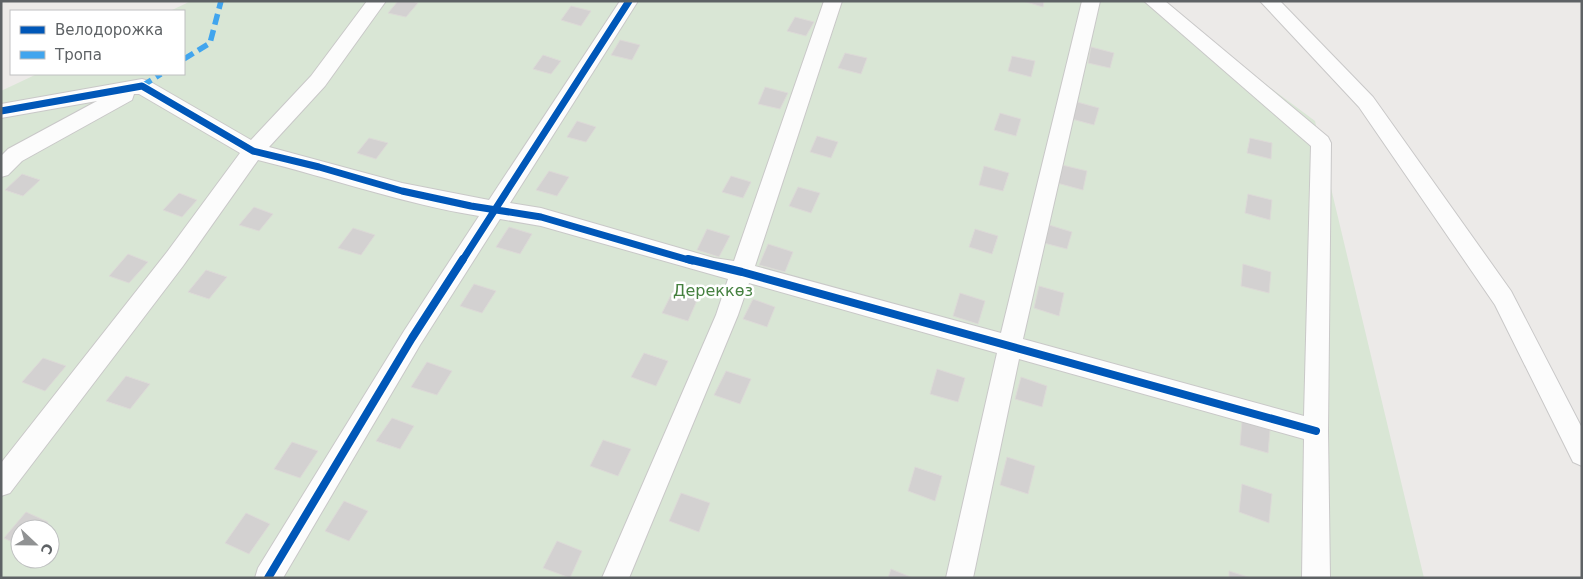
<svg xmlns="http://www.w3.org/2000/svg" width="1583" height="579" font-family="'DejaVu Sans',sans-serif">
	<rect width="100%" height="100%" fill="#eceae8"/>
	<path fill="#d9e6d5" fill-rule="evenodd" d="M 191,1 L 1154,1 L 1315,121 L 1424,578 L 1,578 L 1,91 L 37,74 L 184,74 L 184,11 L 170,11 ZM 20,529 L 50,529 L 50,559 L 20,559 Z"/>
	<path fill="#d3d1d1" stroke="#dcdad7" d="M 398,1 L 412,1 L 418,3 L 406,17 L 388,13 Z
		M 1023,1 L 1044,1 L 1043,7 Z
		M 571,6 L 591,11 L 581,26 L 561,20 Z
		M 795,17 L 814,22 L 806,36 L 787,31 Z
		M 620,40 L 640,45 L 632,60 L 611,55 Z
		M 1091,47 L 1114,53 L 1110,68 L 1088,63 Z
		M 845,53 L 867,58 L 861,74 L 838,68 Z
		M 543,55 L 561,61 L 551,74 L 533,69 Z
		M 1012,56 L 1035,61 L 1031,77 L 1008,71 Z
		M 765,87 L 788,93 L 780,109 L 758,104 Z
		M 1077,102 L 1099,108 L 1094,125 L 1072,119 Z
		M 1000,113 L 1021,119 L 1016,136 L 994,130 Z
		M 577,121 L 596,127 L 586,142 L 567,137 Z
		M 817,136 L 838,142 L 831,158 L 810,152 Z
		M 369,138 L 388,143 L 376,159 L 357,153 Z
		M 1250,138 L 1272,143 L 1271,159 L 1247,153 Z
		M 1062,165 L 1087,171 L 1083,190 L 1057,183 Z
		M 984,166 L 1009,173 L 1003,191 L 979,185 Z
		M 549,171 L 569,177 L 557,196 L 536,190 Z
		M 22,174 L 40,180 L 23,196 L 5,190 Z
		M 731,176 L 751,182 L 743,198 L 722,192 Z
		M 798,187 L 820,193 L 811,213 L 789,206 Z
		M 179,193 L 197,200 L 182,217 L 163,210 Z
		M 1248,194 L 1272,200 L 1270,220 L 1245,213 Z
		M 254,207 L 273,214 L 259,231 L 239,225 Z
		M 1049,225 L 1072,232 L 1067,249 L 1044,243 Z
		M 509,227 L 532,234 L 520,254 L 496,247 Z
		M 353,228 L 375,235 L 361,255 L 338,248 Z
		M 707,229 L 730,236 L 719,257 L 697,250 Z
		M 975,229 L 998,236 L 992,254 L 969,247 Z
		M 768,244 L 793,252 L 785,272 L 759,265 Z
		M 128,254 L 148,262 L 129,283 L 109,276 Z
		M 1243,264 L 1271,272 L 1269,293 L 1241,286 Z
		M 206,270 L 227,277 L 209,299 L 188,292 Z
		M 474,284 L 496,291 L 482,313 L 460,306 Z
		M 1039,286 L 1064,293 L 1059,316 L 1034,308 Z
		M 673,291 L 698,298 L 688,321 L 662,313 Z
		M 960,293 L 985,301 L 978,324 L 953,316 Z
		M 753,299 L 775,307 L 767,327 L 743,319 Z
		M 644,353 L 668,361 L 656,386 L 631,377 Z
		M 43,358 L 66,366 L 45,391 L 22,382 Z
		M 427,362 L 452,371 L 437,395 L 411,387 Z
		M 937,369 L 965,378 L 958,402 L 930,394 Z
		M 726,371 L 751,379 L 740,404 L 714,395 Z
		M 126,376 L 150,384 L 130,409 L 106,401 Z
		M 1021,377 L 1047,386 L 1042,407 L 1015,399 Z
		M 392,418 L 414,426 L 400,449 L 376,441 Z
		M 1242,421 L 1270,430 L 1268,453 L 1240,445 Z
		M 603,440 L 631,449 L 618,476 L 590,466 Z
		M 292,442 L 318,451 L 300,478 L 274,469 Z
		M 1007,457 L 1035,466 L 1028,494 L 1000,485 Z
		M 915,467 L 942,476 L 935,501 L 908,491 Z
		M 1242,484 L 1272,494 L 1269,523 L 1239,512 Z
		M 681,493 L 710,503 L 699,532 L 669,521 Z
		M 344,501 L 368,511 L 349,541 L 325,531 Z
		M 26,512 L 48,522 L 42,529 L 20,529 L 20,546 L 4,538 Z
		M 246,513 L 270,524 L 249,554 L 225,543 Z
		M 557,541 L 582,551 L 570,578 L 543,568 Z
		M 891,569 L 913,578 L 888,578 Z
		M 1229,571 L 1251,578 L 1229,578 Z"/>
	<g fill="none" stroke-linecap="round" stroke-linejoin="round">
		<defs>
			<path id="minor" d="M 367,1 L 386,1 L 325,86 L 269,147 L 402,183 L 489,200 L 620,1 L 638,1 L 510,203 L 541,208 L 714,258 L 734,261 L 824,1 L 842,1 L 755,266 L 1001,333 L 1082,1 L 1100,1 L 1023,339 L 1304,416 L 1311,146 L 1144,1 L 1165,1 L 1328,137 L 1331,143 L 1328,431 L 1330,578 L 1302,578 L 1304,439 L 1019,359 L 973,578 L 946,578 L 997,353 L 749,283 L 738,315 L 629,578 L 602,578 L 716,315 L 728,279 L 541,226 L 500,219 L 420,345 L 283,578 L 255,578 L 258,568 L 404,331 L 479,216 C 404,204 331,178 258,160 L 183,266 L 10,493 L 1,496 L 1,463 L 167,252 L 240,153 L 139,94 L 134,94 L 132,100 L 22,161 L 8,175 L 1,177 L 1,156 L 8,149 L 97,101 L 1,118 L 1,104 L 142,79 L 149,81 L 251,140 L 311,76 Z
				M 1260,1 L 1280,1 L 1373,97 L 1511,291 L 1582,428 L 1582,466 L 1573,462 L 1495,305 L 1359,107 Z"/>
		</defs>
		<use href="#minor" stroke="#c9c8c8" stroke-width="2"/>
		<use href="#minor" fill="#fcfcfc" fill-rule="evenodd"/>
		<path stroke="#41a5ee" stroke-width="5.5" stroke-dasharray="11 5.5" stroke-linecap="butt" d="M 184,59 L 210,43 L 221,1
			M 142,86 L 161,74"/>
		<defs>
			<path id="cycleway-far1" d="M 1,111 L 142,86 L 253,151 L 319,167 L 402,191 L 471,206 L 541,217 L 692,261
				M 462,261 L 629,1"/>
			<path id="cycleway" d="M 688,259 L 742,272 L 1316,431
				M 268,578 L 412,338 L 463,259"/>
		</defs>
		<use href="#cycleway-far1" stroke="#fff" stroke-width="9"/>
		<use href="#cycleway" stroke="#fff" stroke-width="11"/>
		<use href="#cycleway-far1" stroke="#0057b8" stroke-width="7"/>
		<use href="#cycleway" stroke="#0057b8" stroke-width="8"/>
	</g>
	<g text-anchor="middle" stroke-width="5" stroke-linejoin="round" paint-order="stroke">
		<g font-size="16" fill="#468140" stroke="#fff">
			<text x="713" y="296">Дереккөз</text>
		</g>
	</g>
	<rect width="1583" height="579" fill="none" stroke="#5e6265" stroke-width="5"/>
	<rect x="10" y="10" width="175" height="65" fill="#ffffff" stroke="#bfc0c1"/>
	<rect x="20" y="26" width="25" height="8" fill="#0057b8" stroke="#bfc0c1"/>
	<text x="55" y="35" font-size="15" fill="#5e6265">Велодорожка</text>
	<rect x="20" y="51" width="25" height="8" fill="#41a5ee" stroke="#bfc0c1"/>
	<text x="55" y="60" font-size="15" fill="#5e6265">Тропа</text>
	<g transform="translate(35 544) rotate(112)"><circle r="24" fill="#ffffff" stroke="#bfc0c1"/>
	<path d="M0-4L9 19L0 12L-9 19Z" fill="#909293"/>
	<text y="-8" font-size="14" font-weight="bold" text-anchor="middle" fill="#5e6265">С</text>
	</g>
</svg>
